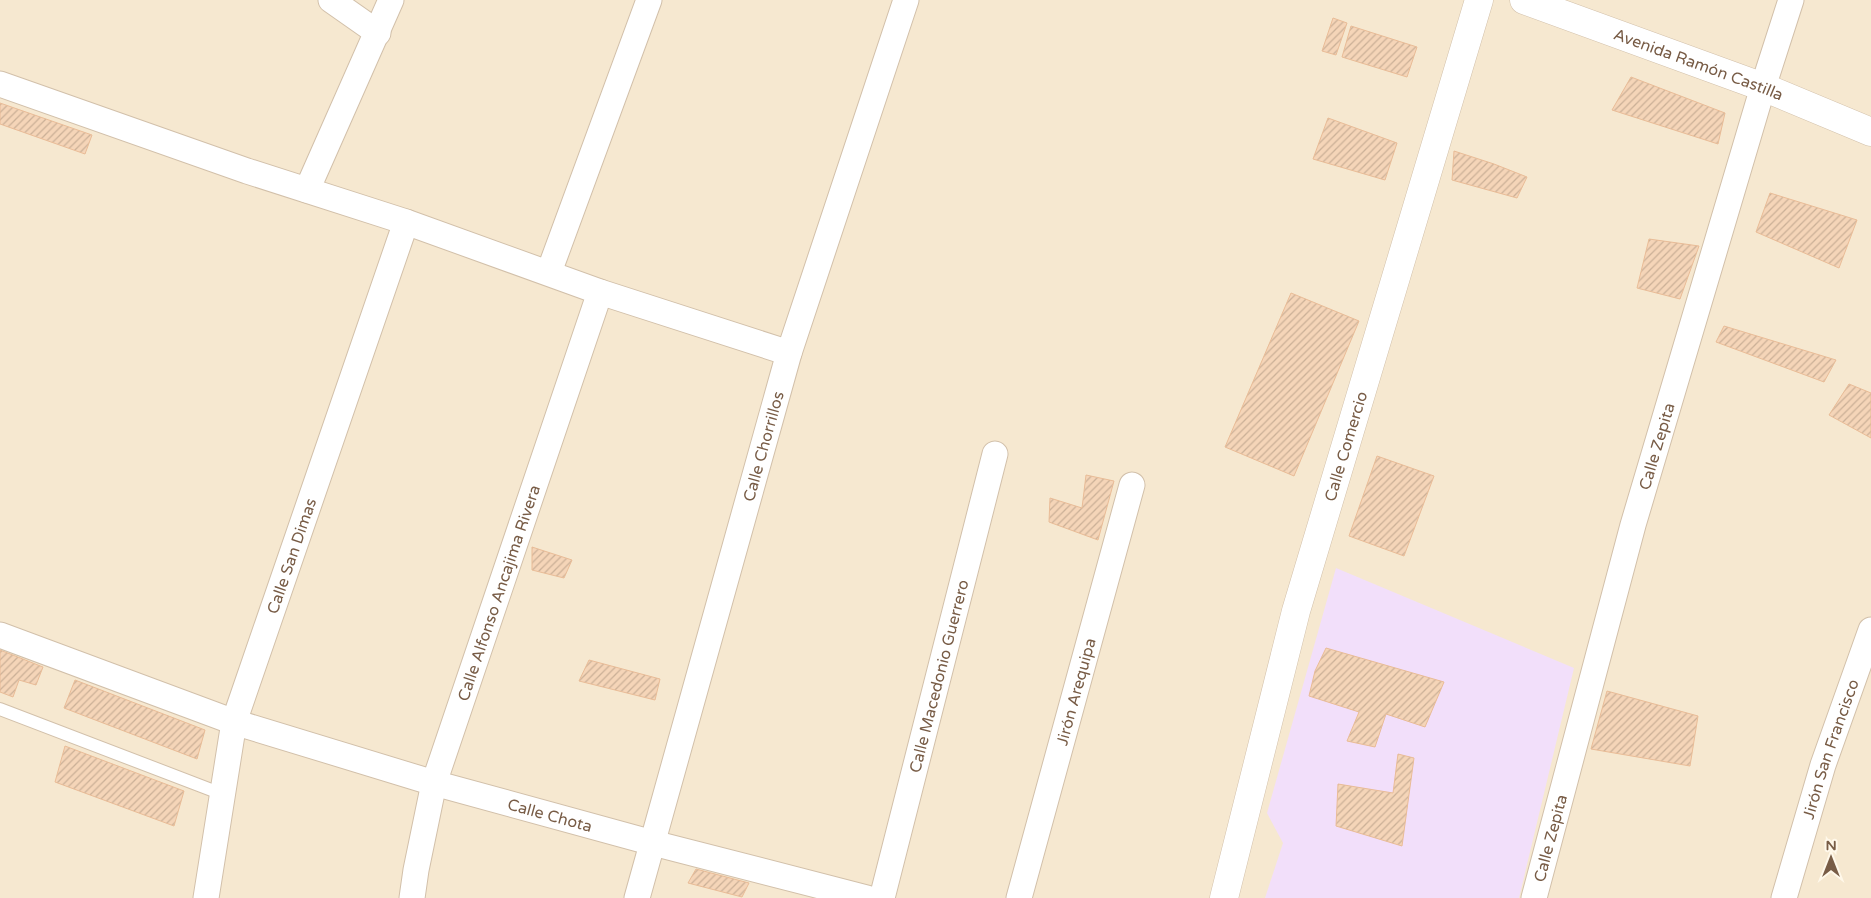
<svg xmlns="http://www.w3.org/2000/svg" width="1871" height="898" font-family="'Varela Round',sans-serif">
	<defs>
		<pattern id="building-hatch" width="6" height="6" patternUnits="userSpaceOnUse" patternTransform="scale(1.25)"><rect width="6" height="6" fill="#f5d5b8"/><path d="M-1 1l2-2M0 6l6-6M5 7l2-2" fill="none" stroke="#cbb097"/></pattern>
	</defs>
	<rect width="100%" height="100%" fill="#fef5e2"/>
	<path fill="#f6e8d0" d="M 0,0 L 1871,0 L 1871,898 L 0,898 Z"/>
	<path fill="#f2dffa" d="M 1336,568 L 1574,668 L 1519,898 L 1265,898 L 1283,843 L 1267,813 Z"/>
	<path fill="url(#building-hatch)" stroke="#e9bc97" d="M 1333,18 L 1347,23 L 1336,55 L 1322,51 Z
		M 1351,26 L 1417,47 L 1407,77 L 1342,57 Z
		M 1631,77 L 1725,113 L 1718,144 L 1612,110 Z
		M 0,103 L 92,135 L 85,154 L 0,124 Z
		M 1328,118 L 1397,143 L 1385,180 L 1313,159 Z
		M 1454,151 L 1494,164 L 1527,177 L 1517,198 L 1452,180 Z
		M 1770,193 L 1857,220 L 1839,268 L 1756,232 Z
		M 1649,239 L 1699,246 L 1680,299 L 1637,288 Z
		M 1291,293 L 1359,321 L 1294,476 L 1225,447 Z
		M 1724,326 L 1836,360 L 1824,382 L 1716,342 Z
		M 1849,384 L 1871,393 L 1871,438 L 1829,415 Z
		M 1377,456 L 1434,476 L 1404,556 L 1349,536 Z
		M 1086,475 L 1114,481 L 1098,540 L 1049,522 L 1050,498 L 1082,508 Z
		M 532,547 L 572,560 L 564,578 L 532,570 Z
		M 1326,648 L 1444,682 L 1425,727 L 1386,714 L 1375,747 L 1347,741 L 1359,712 L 1309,696 L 1315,671 Z
		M 0,650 L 43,667 L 36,685 L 19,680 L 13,697 L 0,692 Z
		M 589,660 L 660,679 L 655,700 L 579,681 Z
		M 75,680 L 205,730 L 197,759 L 64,708 Z
		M 1607,691 L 1698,716 L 1690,766 L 1591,749 Z
		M 65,746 L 184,791 L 174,826 L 55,782 Z
		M 1398,754 L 1414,758 L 1402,846 L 1336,826 L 1338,784 L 1393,793 Z
		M 696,869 L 749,883 L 742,897 L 688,883 Z"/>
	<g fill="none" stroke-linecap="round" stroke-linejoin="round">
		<defs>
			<path id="service" d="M 0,709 L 222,794"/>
			<g id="minor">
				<path d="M 331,0 L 378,33"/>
				<path d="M 0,84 L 247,171 L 406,222 L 600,292 L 789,353"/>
				<path d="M 307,190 L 391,0"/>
				<path d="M 549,272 L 649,0"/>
				<path id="s1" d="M 0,635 L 234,722 L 434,783 L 653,843 L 867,898"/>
				<path id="s2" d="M 206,898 L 234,722 L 406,222"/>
				<path id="s3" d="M 412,898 L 416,870 L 434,783 L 600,292"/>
				<path id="s4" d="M 637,898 L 789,353 L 906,0"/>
				<path id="s5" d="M 882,898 L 995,454"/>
				<path id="s6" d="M 1019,898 L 1132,485"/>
				<path id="s7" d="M 1534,898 L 1633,525 L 1763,87 L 1791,0"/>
				<path id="s8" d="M 1784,898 L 1823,765 L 1871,630"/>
			</g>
			<g id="tertiary">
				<path id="s9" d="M 1524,0 L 1763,87 L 1871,132"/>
				<path id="s10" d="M 1224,898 L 1296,611 L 1479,0"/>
			</g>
		</defs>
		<use href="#service" stroke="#d2c0aa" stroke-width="14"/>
		<use href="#minor" stroke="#d2c0aa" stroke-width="27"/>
		<use href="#tertiary" stroke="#d2c0aa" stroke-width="29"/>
		<use href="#service" stroke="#fff" stroke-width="12"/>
		<use href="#minor" stroke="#fff" stroke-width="25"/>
		<use href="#tertiary" stroke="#fff" stroke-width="28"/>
	</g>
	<g text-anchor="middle" stroke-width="5" stroke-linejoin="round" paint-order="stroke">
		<g font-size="16" fill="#785c46" stroke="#fff8ea">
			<text dy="6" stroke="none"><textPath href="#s9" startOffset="186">Avenida Ramón Castilla</textPath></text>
			<text dy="6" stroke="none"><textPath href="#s4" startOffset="469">Calle Chorrillos</textPath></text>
			<text dy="6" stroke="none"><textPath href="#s10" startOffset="468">Calle Comercio</textPath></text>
			<text dy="6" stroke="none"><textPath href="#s7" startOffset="468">Calle Zepita</textPath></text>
			<text dy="6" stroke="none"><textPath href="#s2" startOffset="354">Calle San Dimas</textPath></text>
			<text dy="6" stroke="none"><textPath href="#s3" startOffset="318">Calle Alfonso Ancajima Rivera</textPath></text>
			<text dy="6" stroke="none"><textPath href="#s5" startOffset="229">Calle Macedonio Guerrero</textPath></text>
			<text dy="6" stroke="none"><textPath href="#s6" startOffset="214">Jirón Arequipa</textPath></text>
			<text dy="6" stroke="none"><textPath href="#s8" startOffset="156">Jirón San Francisco</textPath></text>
			<text dy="6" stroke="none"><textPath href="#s1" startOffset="579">Calle Chota</textPath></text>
			<text dy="6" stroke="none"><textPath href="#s7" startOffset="62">Calle Zepita</textPath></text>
		</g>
	</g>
	<g transform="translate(1831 858)" stroke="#fff8ea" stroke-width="4" paint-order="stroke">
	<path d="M0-4L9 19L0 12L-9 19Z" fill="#785c46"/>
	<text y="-8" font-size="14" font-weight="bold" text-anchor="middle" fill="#785c46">N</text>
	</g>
</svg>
